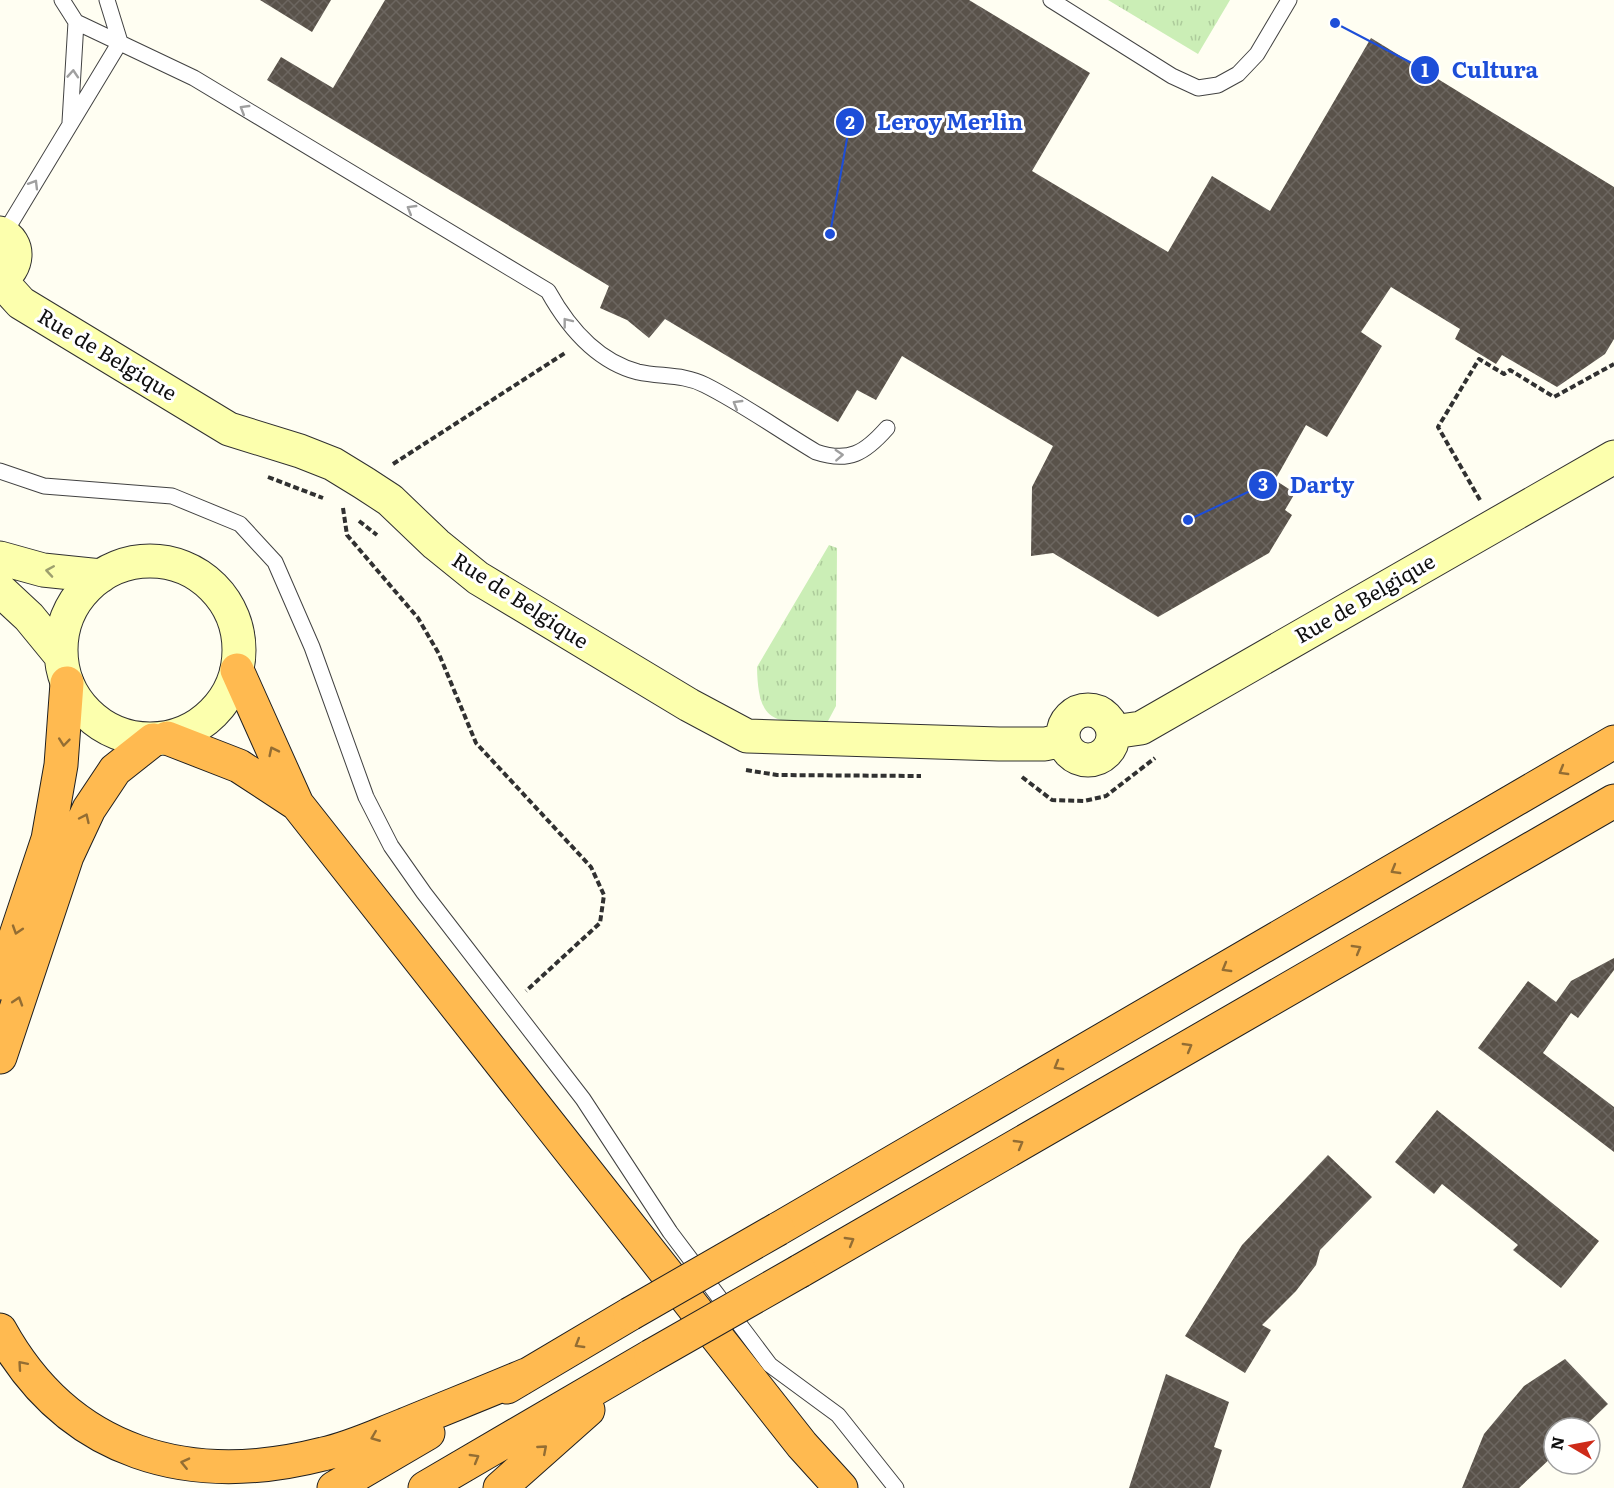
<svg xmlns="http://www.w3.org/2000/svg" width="1614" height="1488" font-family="Literata,serif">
	<defs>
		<pattern id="grass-tufts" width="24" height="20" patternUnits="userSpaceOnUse" patternTransform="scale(1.5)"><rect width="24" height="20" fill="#cbeeb6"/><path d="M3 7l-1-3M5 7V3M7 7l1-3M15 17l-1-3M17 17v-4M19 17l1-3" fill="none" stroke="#adcb9b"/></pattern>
		<pattern id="building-cross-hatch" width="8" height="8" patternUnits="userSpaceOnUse" patternTransform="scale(1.5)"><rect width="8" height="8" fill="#59524a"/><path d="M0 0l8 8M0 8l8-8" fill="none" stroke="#6c6660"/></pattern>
	</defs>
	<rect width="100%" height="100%" fill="#fffef2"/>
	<path fill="url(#grass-tufts)" d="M 1108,0 L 1230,0 L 1198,54 Z
		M 829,545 L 837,548 L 836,706 L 828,721 C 777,723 758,727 757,667 Z"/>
	<path fill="url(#building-cross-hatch)" d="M 260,0 L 331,0 L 312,32 Z
		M 385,0 L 969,0 L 1090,73 L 1032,171 L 1168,252 L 1212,176 L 1270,211 L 1371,38 L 1614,187 L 1614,339 L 1605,354 L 1557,387 L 1502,355 L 1496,364 L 1455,339 L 1460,329 L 1391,287 L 1361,332 L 1382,346 L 1327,437 L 1306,425 L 1275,480 L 1295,493 L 1285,510 L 1292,515 L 1269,553 L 1158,617 L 1053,553 L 1031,556 L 1032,487 L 1053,446 L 902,356 L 876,400 L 857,390 L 838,422 L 665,319 L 649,338 L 627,320 L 600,308 L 609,286 L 267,80 L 281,57 L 333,88 Z
		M 1614,958 L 1614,970 L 1578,1018 L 1571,1013 L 1543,1053 L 1614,1107 L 1614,1152 L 1478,1048 L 1528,981 L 1556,1002 L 1571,981 Z
		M 1437,1110 L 1599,1241 L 1561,1288 L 1513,1250 L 1518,1245 L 1442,1184 L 1434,1194 L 1395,1162 Z
		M 1328,1155 L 1372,1197 L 1320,1250 L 1316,1265 L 1296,1291 L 1262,1325 L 1271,1330 L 1245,1373 L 1185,1336 L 1242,1245 Z
		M 1565,1359 L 1608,1404 L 1583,1428 L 1554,1428 L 1554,1455 L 1519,1488 L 1462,1488 L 1484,1434 L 1524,1386 Z
		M 1166,1374 L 1229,1402 L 1214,1447 L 1222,1450 L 1210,1488 L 1129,1488 Z"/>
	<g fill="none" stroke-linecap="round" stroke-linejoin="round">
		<defs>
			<path id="lane" d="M 62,0 L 76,22 L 194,78 L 548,291 C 568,327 596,361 638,372 C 661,377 684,374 705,385 C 743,404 779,430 816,452 C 849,463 865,453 887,428
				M 1051,0 L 1172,76 L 1198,88 L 1218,85 L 1238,74 L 1257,54 L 1289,0
				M 70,122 L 76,22
				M 4,234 L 120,42 L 107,0
				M 0,471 L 44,486 L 172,496 L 240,524 L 275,562 L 312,647 L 366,797 L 391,846 L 424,893 L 583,1099 L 670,1232 L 770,1365 L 838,1415 L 896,1488"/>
			<path id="secondary" d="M 0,233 C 22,243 18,268 0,280
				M 0,280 L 21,303 L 229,429 L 300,451 L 333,464 L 364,483 L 390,500 L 436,544 L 478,578 L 689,705 L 747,736 L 999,744 L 1045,744 L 1063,740
				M 0,558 L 43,570 L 101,576
				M61 650a89 89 0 1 1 178 0a89 89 0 1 1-178 0Z
				M 0,590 L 29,617 L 61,656
				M1063 735a25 25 0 1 1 50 0a25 25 0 1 1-50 0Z
				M 1113,732 L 1141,728 L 1614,457"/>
			<path id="highway" d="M 237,670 L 297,804 L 802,1445 L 841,1488
				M 167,738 L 239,766 L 297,804
				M 0,983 L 48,839 L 61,765 L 67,683
				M 0,1057 L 67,856 L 89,809 L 115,770 L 153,740
				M 778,1229 L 1614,742
				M 800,1271 L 1614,801
				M 0,1330 C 69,1455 190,1488 323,1454 C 351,1448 378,1435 404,1425 C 445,1408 486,1392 526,1375
				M 507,1387 L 630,1314
				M 334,1488 L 428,1433
				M 425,1488 L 651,1356
				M 500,1488 L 588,1410"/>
		</defs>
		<use href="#lane" stroke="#424242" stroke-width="17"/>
		<use href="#secondary" stroke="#313131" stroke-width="35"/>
		<use href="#highway" stroke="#202020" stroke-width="35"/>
		<path stroke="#313131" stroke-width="4" stroke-dasharray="6 3" stroke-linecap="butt" d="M 393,464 L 565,353
			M 268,477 L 323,498
			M 1480,500 L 1438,427 L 1479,359 L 1504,374 L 1510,370 L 1554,397 L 1614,364
			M 343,508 L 347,535 L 418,618 L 439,654 L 476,743 L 591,867 L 604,895 L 600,923 L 526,991
			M 359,521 L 377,535
			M 746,770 L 777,775 L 921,776
			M 1022,777 L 1052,800 L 1084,801 L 1106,796 L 1155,758"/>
		<use href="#lane" stroke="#fff" stroke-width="15"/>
		<use href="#secondary" stroke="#fcffad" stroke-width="33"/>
		<use href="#highway" stroke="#ffba50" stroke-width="33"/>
		<defs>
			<path id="highway-bridge" d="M 630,1314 L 778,1229
				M 651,1356 L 800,1271"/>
		</defs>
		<use href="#highway-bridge" stroke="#202020" stroke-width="35" stroke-linecap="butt"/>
		<use href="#highway-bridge" stroke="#ffba50" stroke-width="33"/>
	</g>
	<defs><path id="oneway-chevron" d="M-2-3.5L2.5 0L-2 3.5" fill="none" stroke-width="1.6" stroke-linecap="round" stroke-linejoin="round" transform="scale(1.5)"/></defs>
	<g stroke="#9f9f9f">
		<use href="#oneway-chevron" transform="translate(73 74) rotate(-86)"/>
		<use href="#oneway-chevron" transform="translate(244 109) rotate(-149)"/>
		<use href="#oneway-chevron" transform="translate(34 184) rotate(-59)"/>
		<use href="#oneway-chevron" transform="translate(411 209) rotate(-149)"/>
		<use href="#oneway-chevron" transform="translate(567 322) rotate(-128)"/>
		<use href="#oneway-chevron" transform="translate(737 404) rotate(-149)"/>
		<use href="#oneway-chevron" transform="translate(839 455) rotate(-3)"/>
	</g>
	<use stroke="#9d9f6e" href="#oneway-chevron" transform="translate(50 571) rotate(-171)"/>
	<g stroke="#936d33">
		<use href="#oneway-chevron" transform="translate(64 742) rotate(96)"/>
		<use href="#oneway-chevron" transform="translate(273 751) rotate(-116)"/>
		<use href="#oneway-chevron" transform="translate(1563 771) rotate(150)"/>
		<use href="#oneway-chevron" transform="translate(85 818) rotate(-65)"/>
		<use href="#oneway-chevron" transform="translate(1395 870) rotate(150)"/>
		<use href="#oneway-chevron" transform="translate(17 930) rotate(108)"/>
		<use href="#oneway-chevron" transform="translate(1357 949) rotate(-30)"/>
		<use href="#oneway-chevron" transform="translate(1226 968) rotate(150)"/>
		<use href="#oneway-chevron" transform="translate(18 1001) rotate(-72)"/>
		<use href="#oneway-chevron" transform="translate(1188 1047) rotate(-30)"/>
		<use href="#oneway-chevron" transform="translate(1058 1066) rotate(150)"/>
		<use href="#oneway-chevron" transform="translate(1019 1144) rotate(-30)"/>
		<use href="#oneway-chevron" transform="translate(850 1241) rotate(-30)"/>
		<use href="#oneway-chevron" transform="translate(579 1344) rotate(149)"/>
		<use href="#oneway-chevron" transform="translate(22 1365) rotate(-131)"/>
		<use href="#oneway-chevron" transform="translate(375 1437) rotate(158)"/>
		<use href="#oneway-chevron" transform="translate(543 1449) rotate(-41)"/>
		<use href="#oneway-chevron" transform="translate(475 1458) rotate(-30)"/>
		<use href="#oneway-chevron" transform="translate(185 1463) rotate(-167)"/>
	</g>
	<g text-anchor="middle" stroke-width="6" stroke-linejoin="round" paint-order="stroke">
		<g font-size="21" fill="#0f0f0f" stroke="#fff">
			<text transform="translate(107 355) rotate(31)" y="7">Rue de Belgique</text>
			<text transform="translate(1365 599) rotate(-30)" y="7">Rue de Belgique</text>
			<text transform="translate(520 601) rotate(33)" y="7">Rue de Belgique</text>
		</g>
	</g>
	<path fill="none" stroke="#1d4ed8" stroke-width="2" d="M1335 23L1425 70M830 234L850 122M1188 520L1263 485"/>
	<g fill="#1d4ed8" stroke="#fff" stroke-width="2">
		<circle cx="1335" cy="23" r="6"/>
		<circle cx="830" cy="234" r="6"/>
		<circle cx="1188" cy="520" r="6"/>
		<circle cx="1425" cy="70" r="15"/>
		<circle cx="850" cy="122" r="15"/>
		<circle cx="1263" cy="485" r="15"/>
	</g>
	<g font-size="18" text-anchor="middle" font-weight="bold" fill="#fff">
		<text x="1425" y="77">1</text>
		<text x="850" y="129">2</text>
		<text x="1263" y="491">3</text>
	</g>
	<g font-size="22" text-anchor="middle" font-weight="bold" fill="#1d4ed8" stroke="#fff" stroke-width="6" stroke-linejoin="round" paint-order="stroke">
		<text x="1495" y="78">Cultura</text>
		<text x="950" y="130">Leroy Merlin</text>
		<text x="1322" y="493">Darty</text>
	</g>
	<g transform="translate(1572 1446) rotate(280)"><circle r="28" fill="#ffffff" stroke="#9f9f9f" stroke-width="1.5"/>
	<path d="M0-4.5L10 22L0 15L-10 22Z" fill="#ce2b19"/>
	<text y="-9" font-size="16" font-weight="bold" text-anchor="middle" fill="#0f0f0f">N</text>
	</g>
</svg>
